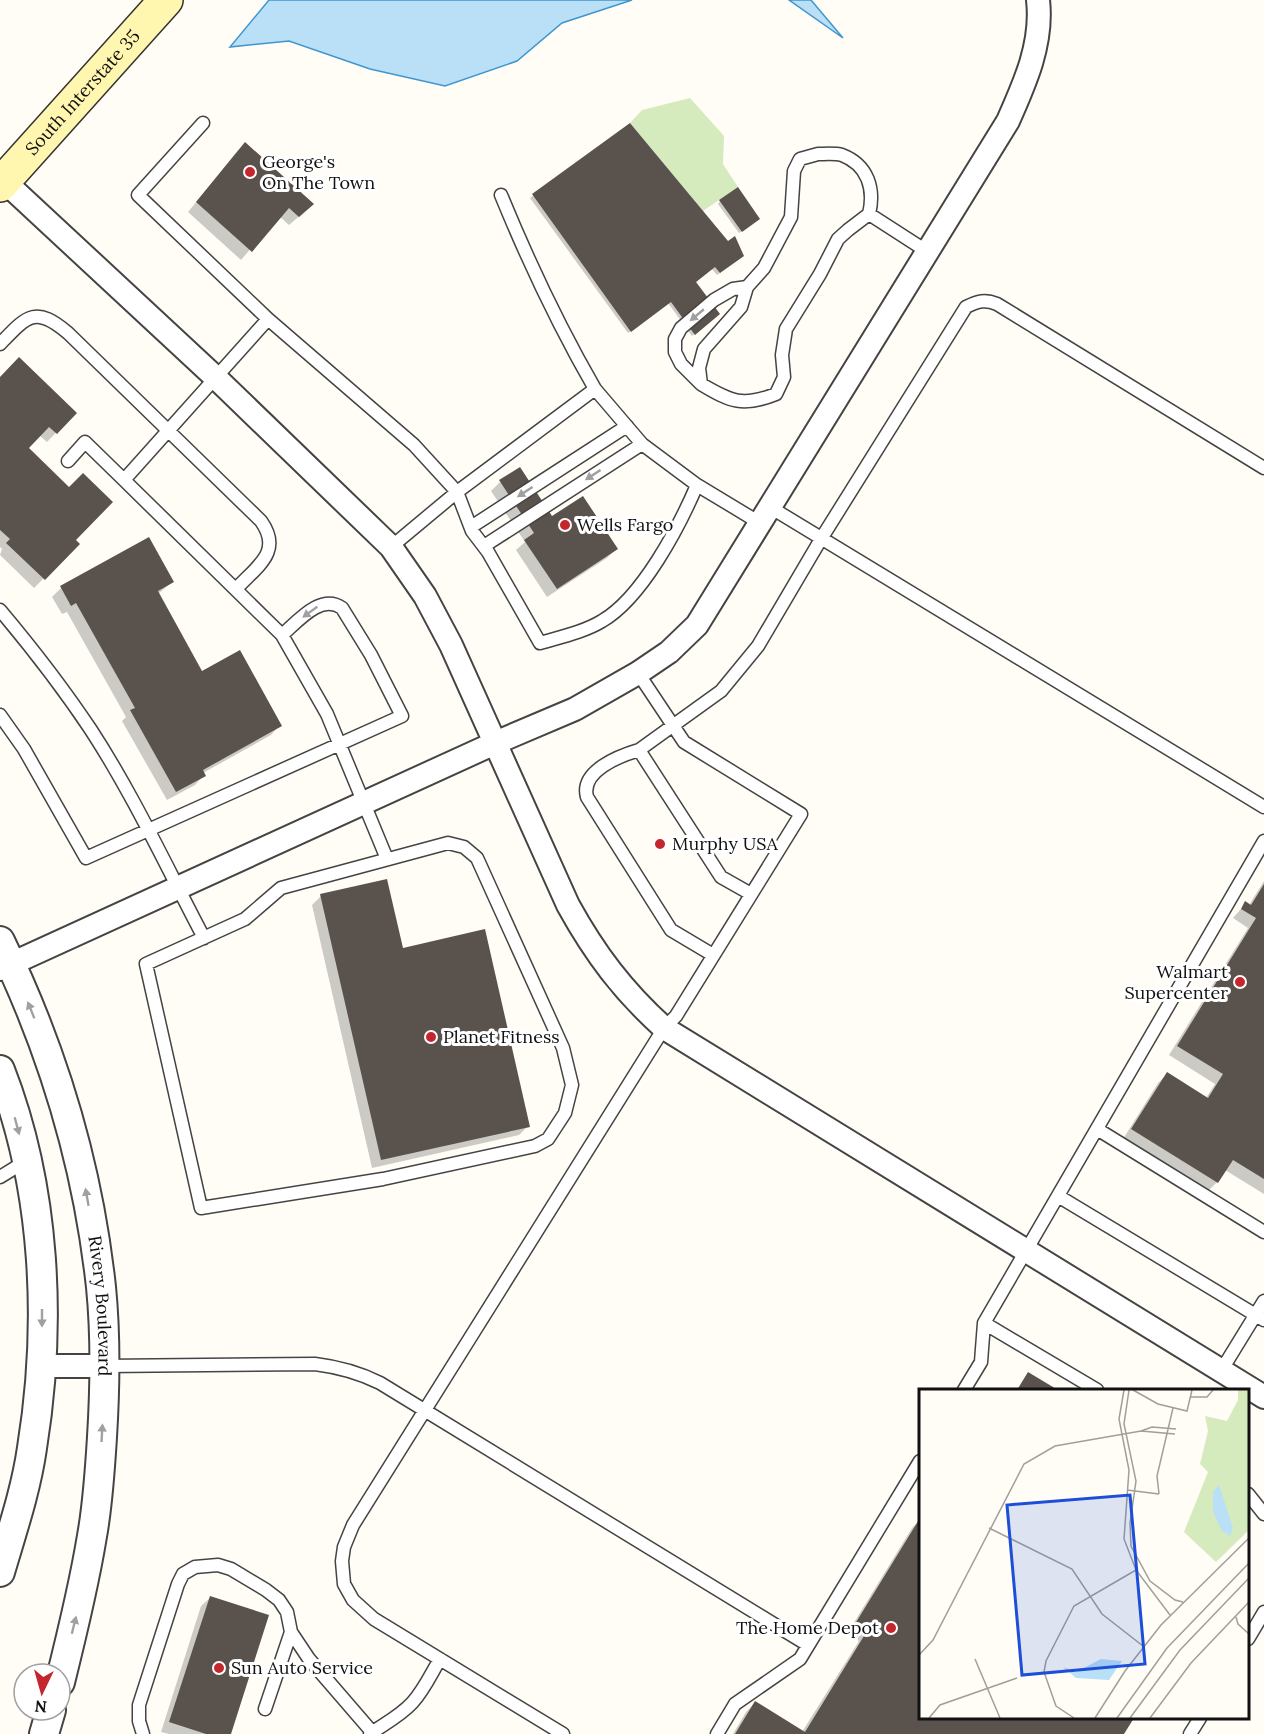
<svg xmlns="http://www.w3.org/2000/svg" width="1264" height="1734" font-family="Lora,serif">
	<rect width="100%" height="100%" fill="#fffdf5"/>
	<path fill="#d5ebbd" d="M 690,98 L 724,136 L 723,164 L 738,187 L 703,211 L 630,123 L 642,110 Z"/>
	<path fill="#b9e0f7" stroke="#3f96cf" stroke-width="1.5" d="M 269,0 L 632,0 L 562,23 L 517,61 L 445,86 L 370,69 L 289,41 L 230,47 Z
		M 789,0 L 811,0 L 843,38 Z"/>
	<path fill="#0003" d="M 630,125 L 739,258 L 717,275 L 712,269 L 695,283 L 716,317 L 692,336 L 668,303 L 628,333 L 530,198 Z
		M 236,153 L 303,213 L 289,225 L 279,216 L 241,260 L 188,212 Z
		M 720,201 L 756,221 L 739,233 L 718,204 Z
		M 0,379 L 75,413 L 47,442 L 39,435 L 26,448 L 69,489 L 74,541 L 78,544 L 34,588 L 0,555 L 2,549 L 0,547 Z
		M 500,482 L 552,518 L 616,549 L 607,558 L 547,597 L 516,550 L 525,542 L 491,491 Z
		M 172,582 L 158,594 L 202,673 L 280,725 L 271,735 L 203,773 L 204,775 L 195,785 L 167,800 L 122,721 L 126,717 L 67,612 L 62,614 L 52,597 L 61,588 Z
		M 1264,881 L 1264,1194 L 1225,1170 L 1217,1182 L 1208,1191 L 1123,1139 L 1158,1083 L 1167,1074 L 1206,1098 L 1215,1084 L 1169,1055 L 1248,928 L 1233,918 L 1246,903 L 1249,905 Z
		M 321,896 L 402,950 L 528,1126 L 519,1135 L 372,1168 L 312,905 Z
		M 1029,1374 L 1056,1390 L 1017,1390 Z
		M 920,1520 L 920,1718 L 1132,1718 L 1122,1734 L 733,1734 L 746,1712 L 755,1703 L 802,1732 L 859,1641 L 847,1634 L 912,1528 Z
		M 211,1597 L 229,1734 L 169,1734 L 161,1732 L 201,1606 Z"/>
	<path fill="#5a524d" d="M 630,123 L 728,241 L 735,236 L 744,256 L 720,273 L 715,267 L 696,282 L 720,314 L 695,335 L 671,302 L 631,332 L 532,194 Z
		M 245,142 L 314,204 L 299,217 L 289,208 L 252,252 L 196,202 Z
		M 738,187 L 760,219 L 742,232 L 719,200 Z
		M 19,357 L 77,413 L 57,434 L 49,427 L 29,448 L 69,487 L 83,473 L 113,502 L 76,540 L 80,544 L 45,580 L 6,543 L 10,539 L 0,530 L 0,377 Z
		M 520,467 L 552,516 L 583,496 L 618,549 L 557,589 L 524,540 L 534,533 L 499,480 Z
		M 149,537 L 174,582 L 158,591 L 202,671 L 240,650 L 282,726 L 203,770 L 206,776 L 176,792 L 130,710 L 135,708 L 76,603 L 71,606 L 60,586 Z
		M 387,879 L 403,948 L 485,929 L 530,1127 L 381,1160 L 320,894 Z
		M 1264,884 L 1264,1179 L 1233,1160 L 1218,1183 L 1131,1129 L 1167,1072 L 1208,1098 L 1223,1074 L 1177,1046 L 1256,918 L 1241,909 L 1245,901 L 1251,905 Z
		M 1028,1372 L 1058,1390 L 1017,1390 Z
		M 920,1518 L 920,1718 L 1134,1718 L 1124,1734 L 735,1734 L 755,1701 L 805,1732 L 867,1631 L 855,1624 Z
		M 210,1596 L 269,1615 L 231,1734 L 206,1734 L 169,1722 Z"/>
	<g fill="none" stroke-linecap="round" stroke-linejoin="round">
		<defs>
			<path id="service" d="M 203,123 L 138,195 L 268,319
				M 818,154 C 825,154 835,153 842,155 C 868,165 875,189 869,214 L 848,230 L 838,239 L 820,274 L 786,329 L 782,355 L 784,377 L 776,394 C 743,407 731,402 701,384 L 699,368 L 704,349 L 741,307 L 747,287 L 764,268 L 791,217 L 794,171 L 800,159 Z
				M 501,195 C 529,263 558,325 595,389
				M 869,214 L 928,252
				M 0,344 C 27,316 35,305 68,333 L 261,521 C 283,552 257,566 236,589
				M 701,384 L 681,364 L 675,352 L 675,339 L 681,328 L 714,300 L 733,289 L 747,287
				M 68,461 L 85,442 L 124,480
				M 770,507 L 1264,807
				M 471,527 L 627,426
				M 484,546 L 642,444
				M 391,547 L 457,492 L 595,389 L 642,444 L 697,485 L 760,523
				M 0,610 C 32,648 63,688 91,730 C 134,796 167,868 204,938
				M 0,715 L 24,749 L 86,858 L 402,716 L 371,655 L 342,608 C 321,593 298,621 282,635
				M 639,750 C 619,756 580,771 587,797 L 671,930 L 713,955
				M 448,843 L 464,847 L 477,858 L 563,1048 L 572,1085 L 565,1113 L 548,1139 L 535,1146 L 383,1179 L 201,1208 L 146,964 L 245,919 L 281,888 Z
				M 387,859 L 327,714 L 282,635 L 124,480 L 268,319 L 414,445 L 457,492 L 472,531 L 488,552 L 540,643 C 560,637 584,632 602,621 C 642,598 679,527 697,485
				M 751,894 L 721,877 L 639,750 L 721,691 L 758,646 L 821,539 L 966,307 C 978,301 985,299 997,304 L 1264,468
				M 1097,1129 L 1264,1232
				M 0,1177 L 26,1161
				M 1058,1196 L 1264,1320
				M 984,1323 L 1097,1390
				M 104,1366 L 315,1364 C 339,1367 358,1372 380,1383 L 808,1645
				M 1221,1371 L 1264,1301
				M 964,1390 L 981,1362 L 984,1323 L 1264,841
				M 1248,1494 L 1264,1514
				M 1248,1639 L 1264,1612
				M 265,1709 L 291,1632
				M 143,1734 L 139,1721 L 139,1705 L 178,1584 L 183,1574 L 195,1567 L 218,1565 L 231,1569 L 266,1590 L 279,1600 L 287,1612 L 291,1632 L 309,1659 L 372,1732
				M 370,1734 C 384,1724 400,1716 412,1703 C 424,1690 431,1674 440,1659
				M 563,1734 L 374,1619 L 353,1600 L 344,1584 L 342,1561 L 344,1547 L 353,1525 L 664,1028 L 676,1016 L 801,814 L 684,742 L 638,673
				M 717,1734 L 735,1704 L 800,1659 L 920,1461
				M 1190,1734 L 1200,1718"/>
			<path id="minor" d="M 4,181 L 215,377 L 391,547 L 425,596 L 451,645 L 568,905 C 595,954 623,991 664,1028 L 1264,1397
				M 0,969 L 495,743 L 575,709 L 638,673 L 669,652 L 697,625 L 1008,121 C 1025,83 1043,43 1038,0
				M 40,1366 L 104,1366"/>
			<g id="tertiary">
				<path id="s1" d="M 0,941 C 53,1050 88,1167 101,1287 C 106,1337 105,1388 102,1437 C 100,1470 98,1503 92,1536 C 84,1585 72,1634 60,1682"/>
				<path d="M 0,1070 C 46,1188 52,1324 32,1448 C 26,1490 12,1531 0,1572"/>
				<path d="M 44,1734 L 51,1710"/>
			</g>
			<g id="secondary">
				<path id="s2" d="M 0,185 L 166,0"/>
			</g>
		</defs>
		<use href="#service" stroke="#444" stroke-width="15"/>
		<use href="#minor" stroke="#444" stroke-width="26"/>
		<use href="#tertiary" stroke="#444" stroke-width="32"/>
		<use href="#secondary" stroke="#333" stroke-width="36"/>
		<use href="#service" stroke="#fff" stroke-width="12"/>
		<use href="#minor" stroke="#fff" stroke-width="22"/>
		<use href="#tertiary" stroke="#fff" stroke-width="28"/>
		<use href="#secondary" stroke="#fff6b0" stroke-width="33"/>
	</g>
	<defs><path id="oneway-solid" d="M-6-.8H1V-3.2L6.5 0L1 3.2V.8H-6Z" transform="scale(1.5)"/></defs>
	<g fill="#a0a0a0">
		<use href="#oneway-solid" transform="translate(697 315) rotate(140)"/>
		<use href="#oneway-solid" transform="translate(593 475) rotate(147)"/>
		<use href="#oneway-solid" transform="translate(525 492) rotate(147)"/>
		<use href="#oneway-solid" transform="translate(310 612) rotate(144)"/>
		<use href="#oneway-solid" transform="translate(31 1010) rotate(-112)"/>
		<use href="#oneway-solid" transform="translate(17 1126) rotate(75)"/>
		<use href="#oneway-solid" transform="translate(87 1197) rotate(-100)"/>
		<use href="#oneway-solid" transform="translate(42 1318) rotate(90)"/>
		<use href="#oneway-solid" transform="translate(102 1433) rotate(-87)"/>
		<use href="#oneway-solid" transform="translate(74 1625) rotate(-76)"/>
	</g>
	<g fill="#c4262e" stroke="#fff" stroke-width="2">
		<circle cx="250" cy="172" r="6"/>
		<circle cx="565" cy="525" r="6"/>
		<circle cx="660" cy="844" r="6"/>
		<circle cx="1240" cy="982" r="6"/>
		<circle cx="431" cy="1037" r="6"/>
		<circle cx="891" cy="1628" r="6"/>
		<circle cx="219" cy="1668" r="6"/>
	</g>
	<g text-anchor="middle" stroke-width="6" stroke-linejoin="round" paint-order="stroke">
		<g font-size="18" fill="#111" stroke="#fff">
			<text dy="6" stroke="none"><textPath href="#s2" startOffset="124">South Interstate 35</textPath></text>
			<text dy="6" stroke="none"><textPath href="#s1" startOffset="381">Rivery Boulevard</textPath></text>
		</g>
		<g font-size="18" fill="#111" stroke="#fff" text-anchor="start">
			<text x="262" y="168">George's<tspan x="262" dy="21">On The Town</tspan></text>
			<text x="577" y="531">Wells Fargo</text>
			<text x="672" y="850">Murphy USA</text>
			<text x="1228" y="978" text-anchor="end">Walmart<tspan x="1228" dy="21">Supercenter</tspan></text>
			<text x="443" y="1043">Planet Fitness</text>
			<text x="879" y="1634" text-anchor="end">The Home Depot</text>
			<text x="231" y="1674">Sun Auto Service</text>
		</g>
	</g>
	<g transform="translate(919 1389)">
		<rect width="330" height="330" fill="#fffdf5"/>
		<path d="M 319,1 L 330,1 L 330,141 L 297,173 L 265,143 L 289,83 L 281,75 L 289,42 L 286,27 L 308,32 L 319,11 Z" fill="#d5ebbd"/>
		<path d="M 300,96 L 314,139 L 311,147 L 303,142 L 294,123 L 294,103 ZM 182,270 L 203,272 L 190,291 L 157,289 L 144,278 L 157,283 Z" fill="#b9e0f7"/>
		<path fill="none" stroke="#a09f9a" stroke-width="1.5" d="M 205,1 L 200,30 L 210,81 L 205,150 L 217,181 L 251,226M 210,1 L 205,35 L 217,92 L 211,134 L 212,157 L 231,192 L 256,211 L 264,213M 214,1 L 239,15 L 268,22 L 273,1M 272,8 L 288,8 L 294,1M 256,45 L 222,42 L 233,38 L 257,40M 208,101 L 240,105M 240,105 L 238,87 L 254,19M 70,139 L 153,180 L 183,225 L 224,257M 317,228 L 319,235 L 330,245M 0,266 L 14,251 L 105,75 L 136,57 L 222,42M 56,270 L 81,329M 10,329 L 21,316 L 98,289M 155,329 L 137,317 L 125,283 L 127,272 L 155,217 L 217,181M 176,329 L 206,282 L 242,236 L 330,149M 198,329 L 248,259 L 330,174M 211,329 L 261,261 L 330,189M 231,329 L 272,274 L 330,213"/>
		<path fill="#1d4ed8" fill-opacity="0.15" stroke="#1d4ed8" stroke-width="3" d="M 211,106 L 226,275 L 103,286 L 88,116 Z"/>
		<rect width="330" height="330" fill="none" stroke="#111" stroke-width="3"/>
	</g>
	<g transform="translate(42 1692) rotate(185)"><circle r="28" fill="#ffffff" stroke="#a0a0a0" stroke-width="1.5"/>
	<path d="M0-4.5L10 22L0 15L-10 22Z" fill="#c4262e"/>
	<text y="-9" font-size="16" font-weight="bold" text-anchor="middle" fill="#111111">N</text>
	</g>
</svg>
